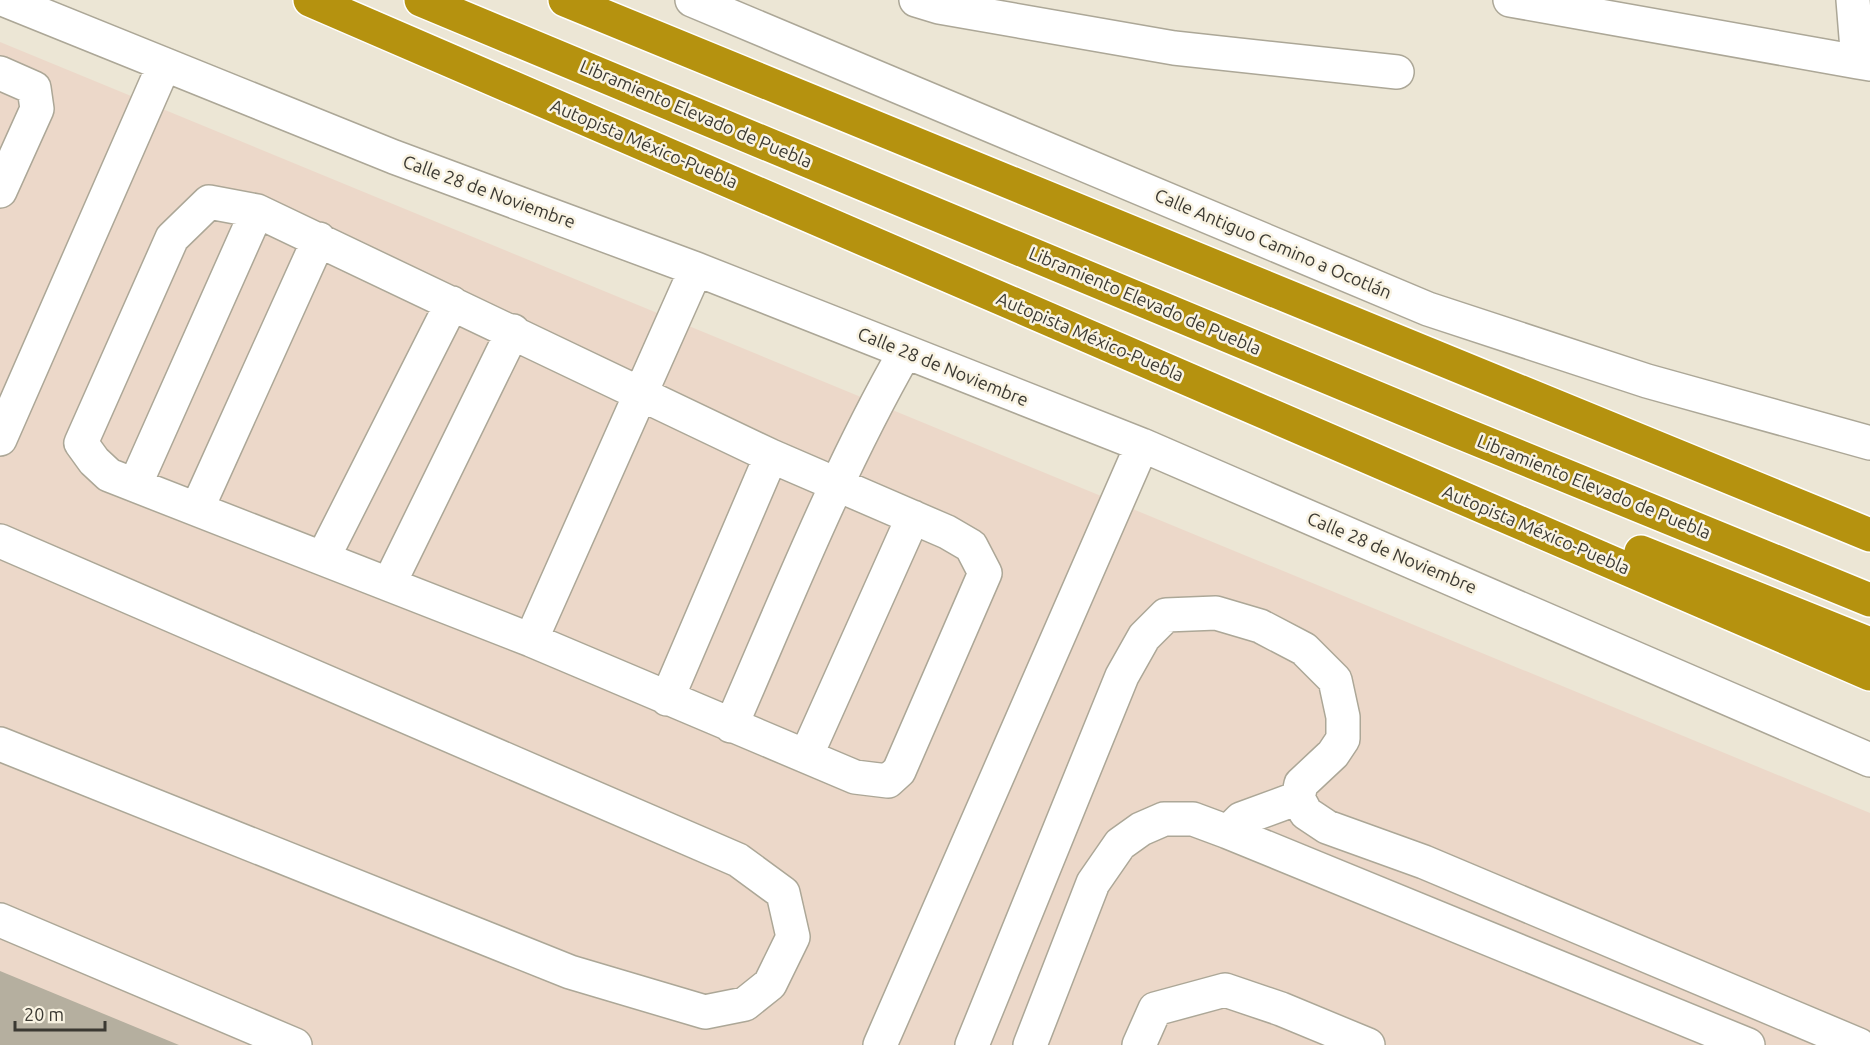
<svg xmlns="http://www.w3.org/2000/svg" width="1870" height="1045" font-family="Ubuntu,sans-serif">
	<rect width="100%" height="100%" fill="#ece6d5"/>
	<path fill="#ecd8c9" d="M 0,42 L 1870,813 L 1870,1045 L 0,1045 Z"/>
	<path fill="#b5af9f" d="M 0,971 L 179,1045 L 0,1045 Z"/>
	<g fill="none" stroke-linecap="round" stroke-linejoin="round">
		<defs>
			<path id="minor" d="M 5,0 L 394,157 L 696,269 L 1142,445 L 1870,760
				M 692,0 L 1428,309 L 1647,381 L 1870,443
				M 916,0 L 939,7 L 1174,48 L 1397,72
				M 1510,0 L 1858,62
				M 1853,0 L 1858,62 L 1870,64
				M 0,73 L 34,88 L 37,109 L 0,191
				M 209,202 L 257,211 L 771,456 L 947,532 L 971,546 L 985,573 L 899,771 L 888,781 L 855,777 L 531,640 L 109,475 L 94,461 L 81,443 L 172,238 Z
				M 0,439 L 164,65
				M 135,485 L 257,211
				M 197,509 L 319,239
				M 0,541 L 738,860 L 783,893 L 793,937 L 770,984 L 745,1004 L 705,1012 L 570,972 L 0,744
				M 323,558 L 452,303
				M 389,584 L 513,331
				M 531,640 L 696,269
				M 667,699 L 771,456
				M 731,726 C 786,600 837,471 905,352
				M 806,756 L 913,517
				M 1228,832 L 1241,819 L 1298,798
				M 0,920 L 295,1045
				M 880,1045 L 1142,445
				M 972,1045 L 1122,676 L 1144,637 L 1166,615 L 1216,613 L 1260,626 L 1304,649 L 1335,680 L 1343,717 L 1343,739 L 1333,754 L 1301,784 L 1298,798 L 1306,813 L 1327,827 L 1424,862 L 1859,1045
				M 1030,1045 L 1093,883 L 1120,844 L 1141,829 L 1164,819 L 1193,819 L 1228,832 L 1748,1045
				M 1139,1045 L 1155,1009 L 1225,990 L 1281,1009 L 1368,1045"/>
			<path id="highway" d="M 310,0 L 1870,674
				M 421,0 L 1454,430 L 1870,600
				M 565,0 L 1870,535
				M 1641,552 L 1870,644"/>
		</defs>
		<use href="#minor" stroke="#aca797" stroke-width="36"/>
		<use href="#highway" stroke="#fff" stroke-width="36"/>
		<use href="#minor" stroke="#fff" stroke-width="33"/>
		<use href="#highway" stroke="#b5920f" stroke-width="33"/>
	</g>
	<g text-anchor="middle" stroke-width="5" stroke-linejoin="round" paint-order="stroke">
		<g font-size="18" fill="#3b3932" stroke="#f9f3e2">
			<text transform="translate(696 114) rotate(23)" y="6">Libramiento Elevado de Puebla</text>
			<text transform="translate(644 144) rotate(23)" y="6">Autopista México-Puebla</text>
			<text transform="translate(489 192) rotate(20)" y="6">Calle 28 de Noviembre</text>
			<text transform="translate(1273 244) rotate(23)" y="6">Calle Antiguo Camino a Ocotlán</text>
			<text transform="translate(1145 301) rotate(23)" y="6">Libramiento Elevado de Puebla</text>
			<text transform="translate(1090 337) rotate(23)" y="6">Autopista México-Puebla</text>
			<text transform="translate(943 367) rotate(22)" y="6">Calle 28 de Noviembre</text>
			<text transform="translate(1594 487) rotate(22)" y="6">Libramiento Elevado de Puebla</text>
			<text transform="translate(1536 530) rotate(23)" y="6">Autopista México-Puebla</text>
			<text transform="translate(1392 553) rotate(23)" y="6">Calle 28 de Noviembre</text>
		</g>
	</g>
	<path d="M15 1021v9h90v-9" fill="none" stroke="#3b3932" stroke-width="3"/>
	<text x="24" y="1021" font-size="18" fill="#3b3932" stroke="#f9f3e2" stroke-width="4.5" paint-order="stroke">20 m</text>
</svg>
